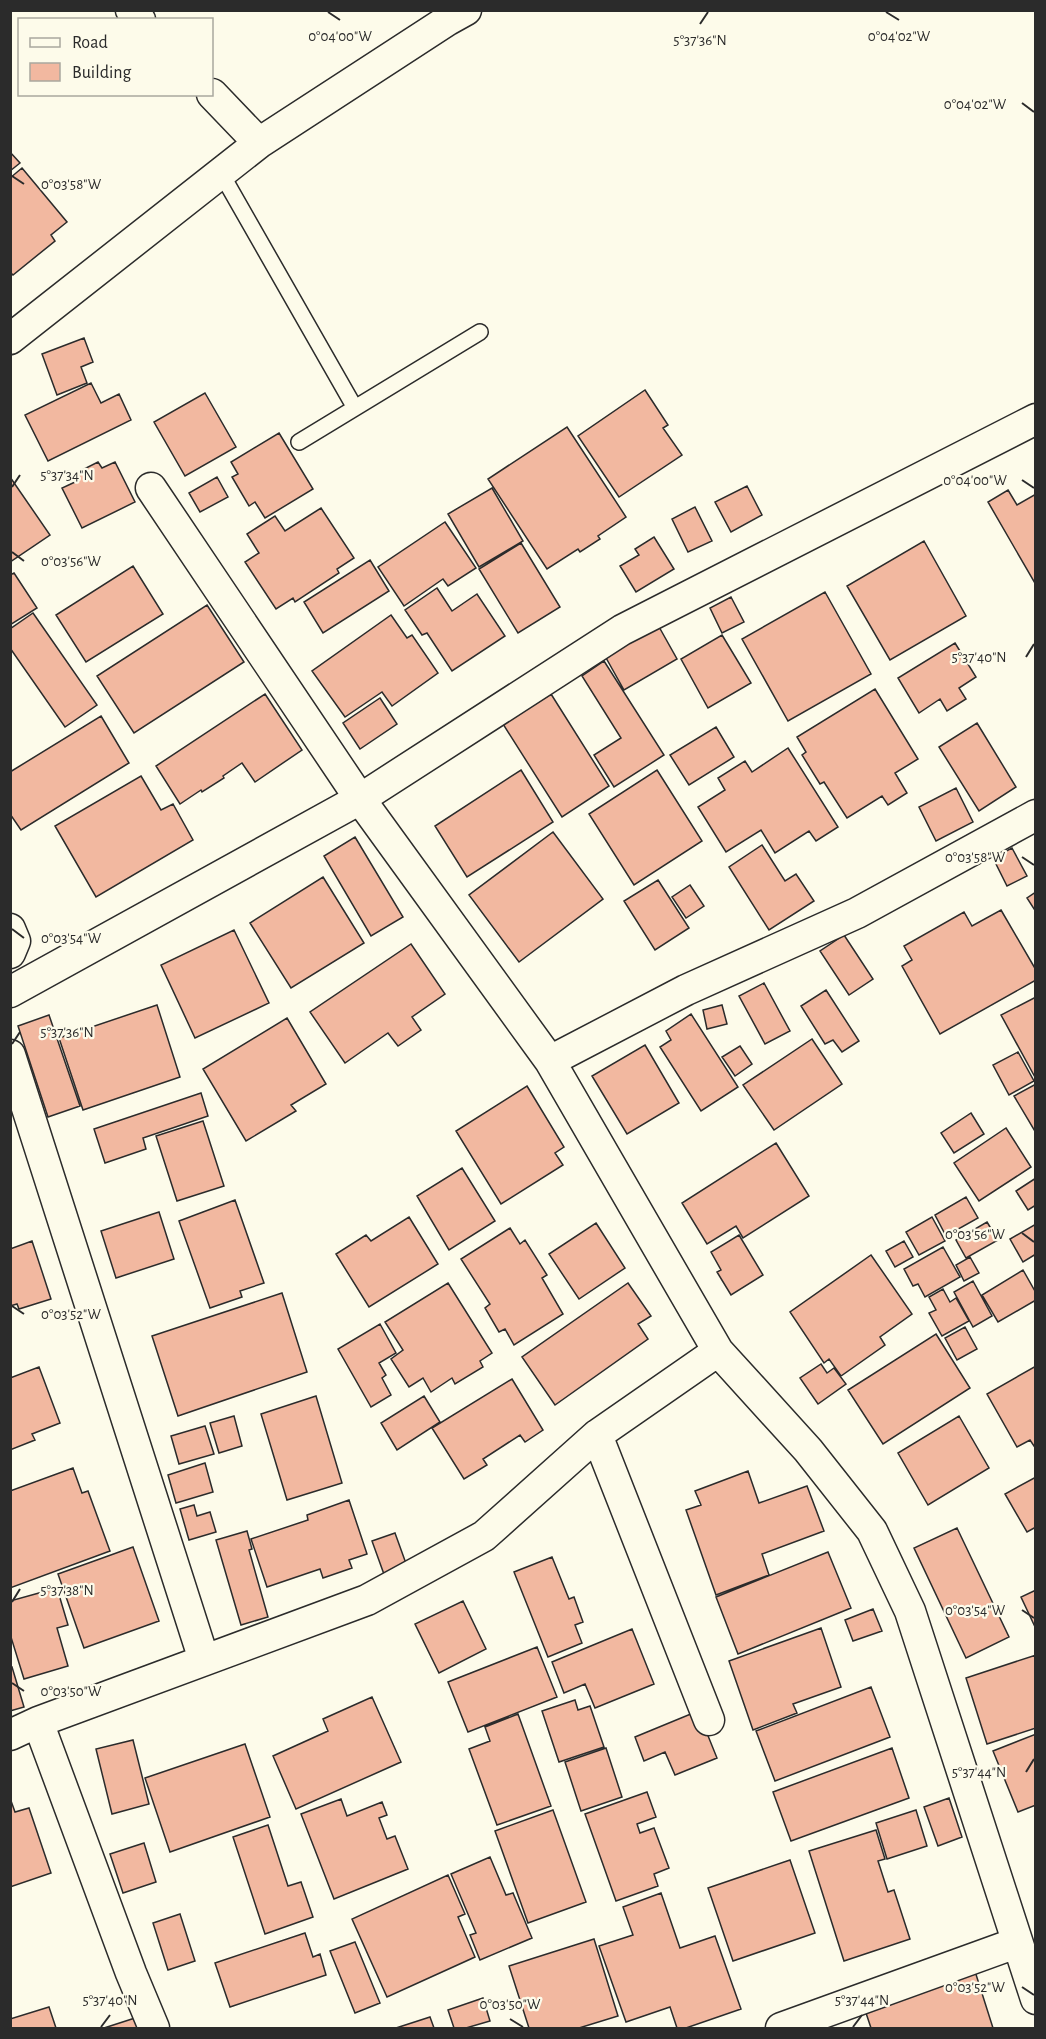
<svg xmlns="http://www.w3.org/2000/svg" width="1046" height="2039" font-family="'Alegreya Sans',sans-serif">
	<rect width="100%" height="100%" fill="#fdfbea"/>
	<path fill="#f2b8a0" stroke="#2b2b2b" stroke-width="1.5" d="M 10,152 L 20,163 L 10,171 Z
		M 22,168 L 67,222 L 51,235 L 55,241 L 13,275 L 10,272 L 10,178 Z
		M 84,338 L 93,362 L 81,367 L 87,383 L 57,395 L 42,354 Z
		M 91,383 L 101,403 L 119,394 L 131,420 L 48,461 L 25,415 Z
		M 645,390 L 668,425 L 663,428 L 682,455 L 619,497 L 578,436 Z
		M 205,393 L 236,447 L 185,476 L 154,422 Z
		M 567,427 L 626,517 L 598,536 L 600,539 L 580,552 L 578,549 L 547,569 L 488,479 Z
		M 279,433 L 313,489 L 265,518 L 255,502 L 249,506 L 232,477 L 238,474 L 231,462 Z
		M 98,462 L 102,468 L 115,462 L 135,502 L 82,528 L 62,488 L 75,482 L 72,475 Z
		M 10,477 L 50,535 L 10,562 Z
		M 217,477 L 228,497 L 200,512 L 189,493 Z
		M 747,486 L 762,515 L 731,532 L 715,502 Z
		M 492,488 L 523,541 L 479,567 L 448,514 Z
		M 1008,490 L 1017,505 L 1036,494 L 1036,585 L 988,502 Z
		M 695,507 L 712,541 L 688,552 L 672,519 Z
		M 321,508 L 354,558 L 337,569 L 339,573 L 295,602 L 293,598 L 276,609 L 245,562 L 259,553 L 247,534 L 275,516 L 285,531 Z
		M 445,522 L 476,568 L 448,586 L 443,579 L 404,606 L 378,567 Z
		M 654,537 L 674,569 L 636,592 L 620,566 L 639,555 L 635,549 Z
		M 924,541 L 966,616 L 890,660 L 847,586 Z
		M 521,543 L 560,607 L 518,633 L 479,569 Z
		M 370,560 L 389,591 L 323,633 L 304,602 Z
		M 133,566 L 163,614 L 86,662 L 56,615 Z
		M 14,573 L 37,608 L 10,625 L 10,575 Z
		M 437,588 L 452,611 L 477,594 L 505,636 L 452,671 L 427,633 L 422,635 L 405,610 Z
		M 825,592 L 871,674 L 788,721 L 742,639 Z
		M 731,597 L 744,622 L 722,633 L 710,608 Z
		M 207,605 L 244,662 L 134,733 L 97,676 Z
		M 33,613 L 97,705 L 65,727 L 10,648 L 10,629 Z
		M 391,615 L 407,638 L 412,635 L 438,673 L 392,706 L 382,692 L 345,717 L 312,671 Z
		M 658,625 L 677,659 L 624,690 L 605,656 Z
		M 722,635 L 751,683 L 708,708 L 681,659 Z
		M 955,643 L 976,677 L 959,688 L 966,699 L 947,711 L 940,699 L 919,713 L 898,678 Z
		M 604,661 L 664,755 L 614,787 L 594,755 L 621,738 L 582,676 Z
		M 875,689 L 918,759 L 895,773 L 907,793 L 888,805 L 882,796 L 847,818 L 824,782 L 820,784 L 802,755 L 806,752 L 797,737 Z
		M 265,694 L 302,750 L 255,782 L 242,763 L 223,776 L 224,778 L 202,792 L 201,790 L 180,804 L 156,766 Z
		M 551,694 L 609,786 L 562,817 L 503,724 Z
		M 380,698 L 397,724 L 360,749 L 343,723 Z
		M 101,716 L 129,763 L 21,830 L 10,814 L 10,772 Z
		M 977,723 L 1016,787 L 979,811 L 939,747 Z
		M 716,727 L 734,757 L 689,785 L 670,755 Z
		M 788,748 L 838,827 L 816,841 L 809,831 L 775,853 L 761,830 L 726,852 L 698,807 L 725,790 L 718,778 L 745,761 L 752,772 Z
		M 521,770 L 553,822 L 467,877 L 435,826 Z
		M 657,770 L 702,841 L 634,885 L 589,814 Z
		M 141,776 L 161,810 L 173,804 L 193,840 L 96,897 L 55,826 Z
		M 956,788 L 973,822 L 936,841 L 919,807 Z
		M 553,832 L 603,899 L 519,962 L 469,895 Z
		M 355,837 L 403,917 L 371,936 L 324,856 Z
		M 762,845 L 785,881 L 796,874 L 814,901 L 769,930 L 729,867 Z
		M 1012,848 L 1027,876 L 1007,886 L 993,858 Z
		M 323,877 L 364,943 L 291,988 L 250,923 Z
		M 658,880 L 689,928 L 655,950 L 624,901 Z
		M 690,885 L 704,906 L 686,918 L 672,897 Z
		M 1036,892 L 1036,912 L 1027,898 Z
		M 1001,910 L 1036,970 L 1036,980 L 940,1034 L 902,966 L 912,960 L 904,946 L 964,912 L 972,926 Z
		M 234,930 L 269,1003 L 195,1038 L 161,965 Z
		M 844,935 L 873,979 L 849,995 L 820,951 Z
		M 411,944 L 445,994 L 412,1017 L 421,1030 L 398,1046 L 388,1033 L 345,1063 L 310,1012 Z
		M 764,983 L 790,1031 L 765,1044 L 739,996 Z
		M 826,990 L 859,1041 L 842,1052 L 833,1040 L 825,1044 L 801,1006 Z
		M 1036,997 L 1036,1079 L 1001,1015 Z
		M 157,1005 L 180,1077 L 83,1110 L 59,1038 Z
		M 722,1005 L 727,1024 L 707,1029 L 703,1010 Z
		M 691,1014 L 738,1087 L 701,1111 L 660,1047 L 671,1040 L 666,1031 Z
		M 49,1015 L 80,1106 L 48,1117 L 18,1026 Z
		M 287,1018 L 326,1084 L 291,1105 L 296,1111 L 246,1141 L 203,1069 Z
		M 812,1039 L 842,1084 L 774,1130 L 743,1085 Z
		M 645,1045 L 679,1103 L 627,1134 L 592,1076 Z
		M 740,1046 L 752,1064 L 735,1076 L 722,1057 Z
		M 1018,1052 L 1034,1081 L 1009,1095 L 993,1065 Z
		M 1036,1084 L 1036,1133 L 1014,1096 Z
		M 527,1086 L 564,1147 L 555,1153 L 563,1165 L 501,1204 L 456,1131 Z
		M 201,1093 L 208,1116 L 143,1138 L 146,1149 L 105,1163 L 94,1129 Z
		M 971,1113 L 984,1134 L 954,1153 L 941,1133 Z
		M 203,1121 L 224,1186 L 177,1201 L 156,1136 Z
		M 1006,1128 L 1031,1167 L 979,1201 L 954,1163 Z
		M 776,1143 L 809,1196 L 743,1238 L 736,1226 L 707,1244 L 682,1203 Z
		M 462,1168 L 495,1221 L 449,1250 L 417,1196 Z
		M 1036,1178 L 1036,1205 L 1028,1210 L 1016,1191 Z
		M 966,1197 L 978,1218 L 946,1236 L 935,1215 Z
		M 235,1200 L 264,1283 L 240,1291 L 242,1297 L 210,1308 L 179,1221 Z
		M 159,1212 L 174,1259 L 116,1278 L 101,1231 Z
		M 409,1217 L 438,1264 L 369,1307 L 336,1254 L 366,1235 L 371,1241 Z
		M 932,1217 L 945,1241 L 919,1255 L 906,1232 Z
		M 987,1222 L 998,1240 L 966,1258 L 956,1240 Z
		M 596,1223 L 625,1268 L 579,1299 L 549,1254 Z
		M 1036,1224 L 1036,1254 L 1023,1262 L 1010,1239 Z
		M 510,1228 L 520,1244 L 525,1240 L 547,1275 L 542,1278 L 563,1314 L 514,1345 L 505,1329 L 499,1332 L 485,1308 L 490,1304 L 461,1259 Z
		M 739,1235 L 763,1275 L 731,1295 L 717,1272 L 721,1270 L 711,1252 Z
		M 32,1241 L 51,1299 L 19,1309 L 17,1304 L 10,1306 L 10,1249 Z
		M 904,1241 L 913,1257 L 895,1267 L 886,1251 Z
		M 943,1247 L 960,1277 L 925,1297 L 918,1284 L 913,1286 L 904,1269 Z
		M 871,1255 L 912,1314 L 880,1337 L 885,1345 L 841,1376 L 829,1359 L 824,1363 L 790,1312 Z
		M 970,1257 L 979,1273 L 964,1281 L 956,1265 Z
		M 1023,1270 L 1036,1293 L 1036,1300 L 998,1322 L 982,1295 Z
		M 973,1281 L 992,1316 L 973,1327 L 954,1292 Z
		M 448,1283 L 492,1353 L 480,1361 L 483,1367 L 455,1384 L 452,1378 L 431,1392 L 423,1378 L 409,1387 L 391,1359 L 403,1350 L 385,1322 Z
		M 628,1283 L 651,1316 L 638,1324 L 648,1339 L 555,1405 L 522,1357 Z
		M 943,1289 L 950,1302 L 956,1298 L 969,1321 L 942,1336 L 929,1313 L 936,1310 L 929,1297 Z
		M 282,1293 L 307,1372 L 178,1416 L 152,1336 Z
		M 380,1324 L 396,1353 L 379,1363 L 386,1375 L 382,1378 L 391,1395 L 371,1407 L 338,1349 Z
		M 965,1327 L 977,1349 L 957,1360 L 945,1338 Z
		M 936,1334 L 970,1388 L 883,1444 L 848,1390 Z
		M 821,1364 L 827,1373 L 834,1368 L 846,1384 L 818,1404 L 800,1378 Z
		M 1036,1366 L 1036,1449 L 1030,1440 L 1017,1447 L 987,1394 Z
		M 39,1367 L 60,1423 L 32,1434 L 35,1440 L 10,1450 L 10,1378 Z
		M 512,1379 L 543,1430 L 525,1442 L 520,1435 L 483,1459 L 487,1465 L 464,1479 L 432,1428 Z
		M 316,1396 L 342,1483 L 287,1500 L 261,1414 Z
		M 424,1396 L 440,1422 L 397,1450 L 381,1423 Z
		M 234,1416 L 242,1446 L 219,1453 L 210,1423 Z
		M 959,1416 L 989,1468 L 928,1505 L 898,1453 Z
		M 205,1426 L 214,1454 L 179,1464 L 171,1436 Z
		M 205,1463 L 213,1492 L 176,1503 L 168,1475 Z
		M 73,1468 L 82,1493 L 88,1491 L 110,1551 L 10,1588 L 10,1491 Z
		M 748,1471 L 759,1503 L 807,1486 L 824,1531 L 762,1554 L 769,1575 L 716,1595 L 686,1510 L 701,1505 L 695,1491 Z
		M 1036,1477 L 1036,1527 L 1027,1532 L 1005,1494 Z
		M 349,1500 L 367,1554 L 349,1560 L 352,1568 L 323,1578 L 320,1569 L 267,1587 L 251,1539 L 308,1520 L 307,1515 Z
		M 194,1505 L 197,1516 L 210,1512 L 216,1532 L 189,1540 L 180,1509 Z
		M 957,1528 L 1009,1637 L 966,1658 L 914,1548 Z
		M 247,1531 L 252,1549 L 249,1550 L 268,1617 L 241,1625 L 216,1540 Z
		M 395,1533 L 408,1569 L 385,1577 L 372,1541 Z
		M 133,1547 L 159,1621 L 84,1648 L 58,1574 Z
		M 828,1552 L 851,1608 L 738,1654 L 716,1597 Z
		M 552,1557 L 569,1599 L 574,1597 L 583,1622 L 575,1625 L 582,1643 L 548,1657 L 514,1572 Z
		M 57,1588 L 68,1625 L 57,1628 L 68,1666 L 24,1679 L 10,1634 L 10,1601 Z
		M 1036,1590 L 1036,1629 L 1021,1597 Z
		M 463,1601 L 486,1649 L 439,1673 L 415,1624 Z
		M 873,1609 L 882,1631 L 853,1641 L 845,1620 Z
		M 821,1628 L 841,1687 L 793,1704 L 797,1713 L 753,1730 L 729,1661 Z
		M 632,1629 L 654,1684 L 595,1708 L 585,1684 L 564,1693 L 552,1662 Z
		M 537,1647 L 557,1697 L 468,1732 L 448,1682 Z
		M 1036,1655 L 1036,1728 L 987,1744 L 966,1678 Z
		M 12,1667 L 24,1707 L 10,1711 L 10,1668 Z
		M 871,1687 L 890,1737 L 775,1781 L 756,1731 Z
		M 372,1697 L 401,1762 L 296,1809 L 273,1756 L 328,1731 L 323,1719 Z
		M 575,1700 L 578,1710 L 590,1706 L 604,1747 L 559,1762 L 542,1711 Z
		M 698,1711 L 717,1758 L 675,1775 L 665,1752 L 644,1761 L 635,1737 Z
		M 518,1714 L 551,1806 L 497,1825 L 469,1749 L 490,1741 L 485,1727 Z
		M 1036,1734 L 1036,1805 L 1018,1812 L 993,1751 Z
		M 133,1740 L 149,1804 L 112,1814 L 96,1749 Z
		M 245,1744 L 270,1817 L 170,1852 L 145,1778 Z
		M 606,1748 L 622,1797 L 581,1811 L 565,1762 Z
		M 892,1748 L 909,1798 L 791,1841 L 773,1792 Z
		M 647,1792 L 656,1817 L 637,1824 L 640,1833 L 654,1828 L 669,1868 L 654,1874 L 658,1886 L 616,1901 L 585,1814 Z
		M 10,1798 L 15,1812 L 29,1808 L 51,1873 L 10,1887 Z
		M 949,1798 L 962,1837 L 938,1846 L 924,1807 Z
		M 341,1799 L 347,1816 L 382,1802 L 387,1815 L 379,1818 L 387,1839 L 395,1836 L 408,1869 L 334,1899 L 301,1814 Z
		M 553,1810 L 586,1902 L 528,1923 L 495,1831 Z
		M 916,1810 L 927,1846 L 887,1859 L 876,1823 Z
		M 268,1825 L 288,1886 L 301,1882 L 313,1917 L 265,1934 L 233,1837 Z
		M 876,1830 L 885,1859 L 878,1861 L 888,1892 L 894,1890 L 910,1939 L 844,1961 L 809,1851 Z
		M 144,1843 L 156,1882 L 123,1893 L 110,1854 Z
		M 490,1857 L 506,1895 L 513,1893 L 532,1938 L 480,1960 L 470,1935 L 476,1933 L 451,1874 Z
		M 790,1860 L 815,1933 L 733,1961 L 708,1888 Z
		M 448,1875 L 465,1914 L 458,1917 L 475,1957 L 387,1997 L 352,1919 Z
		M 661,1893 L 680,1948 L 715,1936 L 741,2009 L 686,2028 L 677,2028 L 670,2007 L 626,2022 L 599,1946 L 633,1935 L 623,1907 Z
		M 180,1914 L 195,1961 L 168,1970 L 153,1923 Z
		M 305,1933 L 313,1957 L 320,1954 L 326,1975 L 230,2007 L 215,1963 Z
		M 594,1939 L 618,2016 L 579,2028 L 529,2028 L 509,1966 Z
		M 355,1942 L 380,2003 L 355,2013 L 330,1951 Z
		M 973,1965 L 993,2028 L 871,2028 L 862,2001 Z
		M 483,1998 L 490,2021 L 466,2028 L 454,2028 L 448,2010 Z
		M 49,2007 L 56,2028 L 10,2028 L 10,2019 Z
		M 430,2017 L 434,2028 L 396,2028 Z
		M 135,2018 L 138,2028 L 104,2028 Z"/>
	<g fill="none" stroke-linecap="round" stroke-linejoin="round">
		<defs>
			<path id="service" d="M 221,173 L 355,408
				M 299,442 L 480,332"/>
			<path id="minor" d="M 131,10 L 140,20
				M 212,94 L 259,143
				M 10,339 L 259,143 L 448,20 L 466,10
				M 151,488 L 360,799 L 550,1061 L 718,1351 L 808,1450 L 872,1531 L 910,1611 L 1036,1999
				M 10,929 L 15,941 L 10,953
				M 10,992 L 360,799 L 622,630 L 1036,419
				M 10,1055 L 204,1660
				M 550,1061 L 686,990 L 857,913 L 1036,815
				M 597,1435 L 709,1720
				M 38,1722 L 131,1973 L 154,2028
				M 10,1735 L 38,1722 L 367,1600 L 484,1536 L 597,1435 L 718,1351
				M 781,2028 L 1016,1943"/>
		</defs>
		<use href="#service" stroke="#2b2b2b" stroke-width="18"/>
		<use href="#minor" stroke="#2b2b2b" stroke-width="33"/>
		<use href="#service" stroke="#fdfbea" stroke-width="15"/>
		<use href="#minor" stroke="#fdfbea" stroke-width="30"/>
	</g>
	<path fill="none" stroke="#2b2b2b" stroke-width="2" d="M 328,12 L 340,20M 886,12 L 899,20M 700,24 L 708,12M 1022,103 L 1034,112M 12,176 L 24,184M 1022,480 L 1034,488M 12,487 L 20,475M 12,552 L 24,561M 1026,657 L 1034,644M 1022,857 L 1034,865M 12,929 L 24,938M 12,1044 L 20,1032M 1022,1233 L 1034,1242M 12,1306 L 24,1314M 12,1602 L 20,1589M 1022,1610 L 1034,1618M 12,1683 L 24,1691M 1026,1772 L 1034,1759M 1022,1987 L 1034,1995M 510,2019 L 523,2027M 101,2027 L 110,2015M 853,2027 L 862,2015"/>
	<g font-size="15" text-anchor="middle" fill="#2b2b2b" stroke="#fdfbea" stroke-width="4.5" stroke-linejoin="round" paint-order="stroke">
		<text x="899" y="41">0°04'02"W</text>
		<text x="340" y="41">0°04'00"W</text>
		<text x="700" y="45">5°37'36"N</text>
		<text x="975" y="109">0°04'02"W</text>
		<text x="71" y="189">0°03'58"W</text>
		<text x="67" y="480">5°37'34"N</text>
		<text x="975" y="485">0°04'00"W</text>
		<text x="71" y="566">0°03'56"W</text>
		<text x="979" y="662">5°37'40"N</text>
		<text x="975" y="862">0°03'58"W</text>
		<text x="71" y="943">0°03'54"W</text>
		<text x="67" y="1037">5°37'36"N</text>
		<text x="975" y="1239">0°03'56"W</text>
		<text x="71" y="1319">0°03'52"W</text>
		<text x="67" y="1595">5°37'38"N</text>
		<text x="975" y="1615">0°03'54"W</text>
		<text x="71" y="1696">0°03'50"W</text>
		<text x="979" y="1777">5°37'44"N</text>
		<text x="975" y="1992">0°03'52"W</text>
		<text x="110" y="2005">5°37'40"N</text>
		<text x="862" y="2005">5°37'44"N</text>
		<text x="510" y="2009">0°03'50"W</text>
	</g>
	<rect width="1046" height="2039" fill="none" stroke="#2b2b2b" stroke-width="24"/>
	<rect x="18" y="18" width="195" height="78" fill="#fdfbea" stroke="#a9a89e" stroke-width="1.5"/>
	<rect x="30" y="38" width="30" height="9" fill="#fdfbea" stroke="#a9a89e" stroke-width="1.5"/>
	<text x="72" y="48" font-size="18" fill="#2b2b2b">Road</text>
	<rect x="30" y="63" width="30" height="18" fill="#f2b8a0" stroke="#a9a89e" stroke-width="1.5"/>
	<text x="72" y="78" font-size="18" fill="#2b2b2b">Building</text>
</svg>
